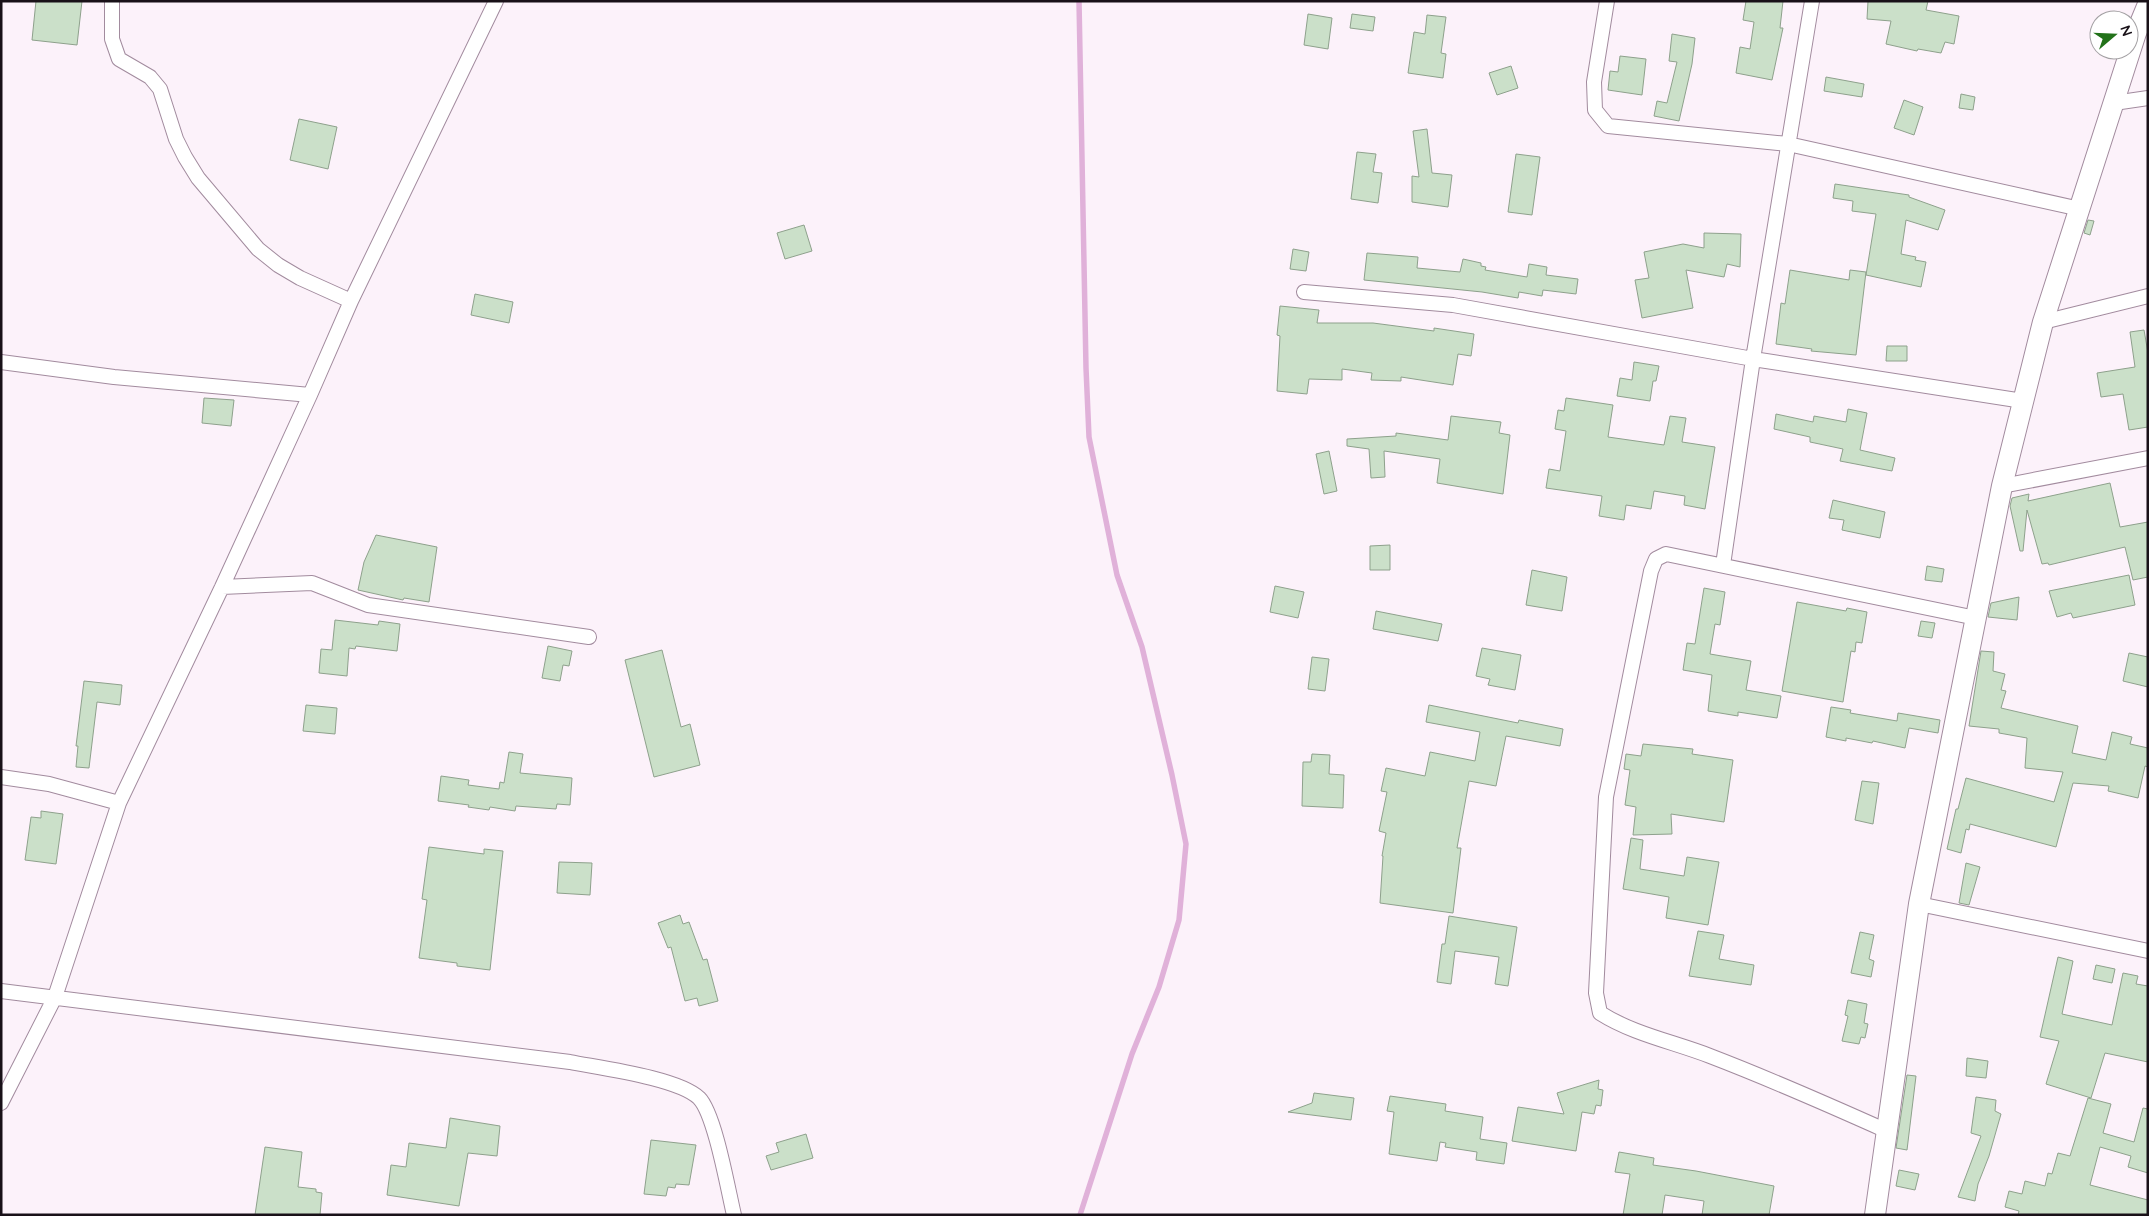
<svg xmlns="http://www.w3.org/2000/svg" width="2149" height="1216" font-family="Quicksand,sans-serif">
	<rect width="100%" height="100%" fill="#fcf2fa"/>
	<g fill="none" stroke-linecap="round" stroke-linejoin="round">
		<path stroke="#e0b1d9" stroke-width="5.5" d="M 1079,1 L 1086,368 L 1089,437 L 1117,575 L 1142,647 L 1172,775 L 1186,844 L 1179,920 L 1159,987 L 1132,1054 L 1080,1215"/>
	</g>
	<path fill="#cbe0c9" stroke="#8ea18c" d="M 36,1 L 82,1 L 77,45 L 32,40 Z
		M 1746,1 L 1783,1 L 1780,28 L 1783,28 L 1772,80 L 1736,73 L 1740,47 L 1750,49 L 1754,22 L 1743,20 Z
		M 1868,1 L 1928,1 L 1926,10 L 1959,16 L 1954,44 L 1945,42 L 1941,53 L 1918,49 L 1917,51 L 1886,44 L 1891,21 L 1867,19 Z
		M 1308,14 L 1332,18 L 1328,49 L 1304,45 Z
		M 1352,14 L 1375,17 L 1373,31 L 1350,28 Z
		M 1427,15 L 1446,17 L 1441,53 L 1446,54 L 1443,78 L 1408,73 L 1414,32 L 1425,34 Z
		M 1672,34 L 1695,38 L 1692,64 L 1679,121 L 1654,116 L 1657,101 L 1667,103 L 1677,62 L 1669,61 Z
		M 1620,56 L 1646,59 L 1642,95 L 1608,90 L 1610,71 L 1618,72 Z
		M 1511,66 L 1518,88 L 1497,95 L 1489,73 Z
		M 1826,77 L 1864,84 L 1862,97 L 1824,91 Z
		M 1961,94 L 1975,97 L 1973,110 L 1959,108 Z
		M 1904,100 L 1923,107 L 1914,135 L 1894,128 Z
		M 299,119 L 337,127 L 328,169 L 290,160 Z
		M 1427,129 L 1432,173 L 1452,175 L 1448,207 L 1412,202 L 1412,176 L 1419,177 L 1413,131 Z
		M 1357,152 L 1376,154 L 1373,172 L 1382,173 L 1378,203 L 1351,199 Z
		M 1516,154 L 1540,157 L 1532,215 L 1508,212 Z
		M 1835,184 L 1909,195 L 1909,197 L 1945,210 L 1938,230 L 1906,220 L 1901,254 L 1916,257 L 1915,260 L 1926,262 L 1921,287 L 1866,275 L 1876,214 L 1852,211 L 1853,201 L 1833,198 Z
		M 2088,220 L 2094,221 L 2090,235 L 2084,233 Z
		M 804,225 L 812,251 L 785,259 L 777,233 Z
		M 1704,233 L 1741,234 L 1740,267 L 1727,264 L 1724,277 L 1686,270 L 1693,308 L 1642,318 L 1635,280 L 1649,278 L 1644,252 L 1683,244 L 1704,248 Z
		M 1293,249 L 1309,252 L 1306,271 L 1290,269 Z
		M 1367,253 L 1418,257 L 1417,268 L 1460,272 L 1463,259 L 1481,263 L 1481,266 L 1486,267 L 1485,270 L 1527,277 L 1529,264 L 1547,267 L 1546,275 L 1578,279 L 1576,294 L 1543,290 L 1542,296 L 1519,292 L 1518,298 L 1482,292 L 1364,280 Z
		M 1790,270 L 1849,280 L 1850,270 L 1866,272 L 1856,355 L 1811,351 L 1812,349 L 1776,344 L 1781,303 L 1785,304 Z
		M 475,294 L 513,302 L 509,323 L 471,315 Z
		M 1280,306 L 1319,310 L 1317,323 L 1373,323 L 1434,331 L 1434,328 L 1474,334 L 1471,356 L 1458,354 L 1453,385 L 1401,377 L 1401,381 L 1371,380 L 1372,373 L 1342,369 L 1342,380 L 1309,379 L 1307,394 L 1277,391 L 1280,336 L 1277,335 Z
		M 2144,330 L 2148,353 L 2148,427 L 2129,430 L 2123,394 L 2101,397 L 2097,373 L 2135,367 L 2130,332 Z
		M 1887,346 L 1907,346 L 1907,361 L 1886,361 Z
		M 1634,362 L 1659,366 L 1656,381 L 1653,381 L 1650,401 L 1617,396 L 1620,378 L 1632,380 Z
		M 204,398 L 234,400 L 231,426 L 202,423 Z
		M 1566,398 L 1613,405 L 1608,437 L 1664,445 L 1670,416 L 1686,418 L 1682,442 L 1715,447 L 1705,509 L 1684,505 L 1685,496 L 1654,491 L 1651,509 L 1626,505 L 1624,520 L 1599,516 L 1602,496 L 1546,488 L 1549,469 L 1560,471 L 1566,431 L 1555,429 L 1558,410 L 1564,411 Z
		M 1848,409 L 1867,413 L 1860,450 L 1895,458 L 1892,471 L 1840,461 L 1843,449 L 1810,442 L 1810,437 L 1774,429 L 1776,414 L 1813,422 L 1814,416 L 1846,422 Z
		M 1451,416 L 1501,422 L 1499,433 L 1510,435 L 1503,494 L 1437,483 L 1440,459 L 1384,451 L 1385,477 L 1371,478 L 1369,449 L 1347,446 L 1347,439 L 1396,436 L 1396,433 L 1448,440 Z
		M 1329,451 L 1337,491 L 1324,494 L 1316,454 Z
		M 2110,483 L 2120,527 L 2148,522 L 2148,577 L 2133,580 L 2125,547 L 2049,565 L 2048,563 L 2042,564 L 2027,510 L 2023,551 L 2020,551 L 2010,506 L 2012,498 L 2029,494 L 2028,501 Z
		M 1833,500 L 1885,512 L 1880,538 L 1842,530 L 1844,520 L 1829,518 Z
		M 376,535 L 437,547 L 429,602 L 404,598 L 403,600 L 358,590 L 364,562 Z
		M 1390,545 L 1390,570 L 1370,570 L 1370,546 Z
		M 1927,566 L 1944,569 L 1942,582 L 1925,580 Z
		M 1532,570 L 1567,577 L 1562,611 L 1526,605 Z
		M 2129,575 L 2135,605 L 2073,618 L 2071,613 L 2057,617 L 2049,591 Z
		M 1275,586 L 1304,592 L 1298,618 L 1270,612 Z
		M 1704,588 L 1725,592 L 1720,625 L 1715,624 L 1710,654 L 1751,661 L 1746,690 L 1781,696 L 1777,718 L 1738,712 L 1738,716 L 1708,711 L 1712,675 L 1683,670 L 1687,643 L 1695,644 Z
		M 2019,597 L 2017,620 L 1988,617 L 1991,603 Z
		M 1797,602 L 1846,611 L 1847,608 L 1867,612 L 1862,643 L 1856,642 L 1855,652 L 1851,651 L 1843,702 L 1782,691 Z
		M 1376,611 L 1442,624 L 1438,641 L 1373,629 Z
		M 335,620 L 378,625 L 379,621 L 400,624 L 397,651 L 356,646 L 355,649 L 349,648 L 347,676 L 319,673 L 321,649 L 332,650 Z
		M 1921,621 L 1935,623 L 1932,638 L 1918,636 Z
		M 548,646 L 572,651 L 569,666 L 563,665 L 560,681 L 542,678 Z
		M 1482,648 L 1521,655 L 1515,690 L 1488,685 L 1490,679 L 1476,676 Z
		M 662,650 L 681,727 L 690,724 L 700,765 L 654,777 L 625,660 Z
		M 1981,651 L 1994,652 L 1993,671 L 2005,674 L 2001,690 L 2006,691 L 2001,708 L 2078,726 L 2072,753 L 2106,760 L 2112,732 L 2132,737 L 2130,744 L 2148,748 L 2148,767 L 2145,766 L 2138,798 L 2108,791 L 2109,786 L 2073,783 L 2056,847 L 1970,824 L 1969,830 L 1966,829 L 1961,853 L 1947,849 L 1956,809 L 1958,809 L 1966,778 L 2054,802 L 2063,772 L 2025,768 L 2027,738 L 1999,733 L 1999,729 L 1969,726 Z
		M 2129,653 L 2148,657 L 2148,687 L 2123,681 Z
		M 1312,657 L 1329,659 L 1325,691 L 1308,689 Z
		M 84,681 L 122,685 L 120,705 L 97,702 L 89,768 L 76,767 L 78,746 L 76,746 Z
		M 306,705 L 337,708 L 335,734 L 303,731 Z
		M 1429,705 L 1518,723 L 1519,720 L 1563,729 L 1560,746 L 1506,736 L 1496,786 L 1469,781 L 1457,848 L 1461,848 L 1453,913 L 1380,903 L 1383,856 L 1382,856 L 1386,833 L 1379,831 L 1387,792 L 1381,791 L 1386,768 L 1425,776 L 1430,752 L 1475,761 L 1480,732 L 1426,722 Z
		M 1831,707 L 1851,710 L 1850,713 L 1897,721 L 1898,713 L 1940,720 L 1938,733 L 1909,728 L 1905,748 L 1873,741 L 1872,743 L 1846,738 L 1846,741 L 1826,737 Z
		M 1643,744 L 1693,749 L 1692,754 L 1733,760 L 1724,822 L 1671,814 L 1672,834 L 1633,835 L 1636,807 L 1625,805 L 1630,770 L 1624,769 L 1626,754 L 1641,756 Z
		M 509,752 L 523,754 L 520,773 L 572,778 L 570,805 L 557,804 L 556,809 L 516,806 L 515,811 L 490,807 L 489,810 L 468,807 L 469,805 L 438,801 L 441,776 L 469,780 L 468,785 L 499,789 L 500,782 L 504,783 Z
		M 1312,754 L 1330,755 L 1329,774 L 1344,775 L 1343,808 L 1302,806 L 1303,762 L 1311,762 Z
		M 1862,781 L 1879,783 L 1873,824 L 1855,820 Z
		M 41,811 L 63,814 L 56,864 L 25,860 L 31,817 L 41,818 Z
		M 1631,838 L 1643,840 L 1640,869 L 1684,876 L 1687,857 L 1719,862 L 1708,925 L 1666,918 L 1669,897 L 1623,889 Z
		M 429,847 L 484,854 L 484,849 L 503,851 L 490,970 L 457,966 L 457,963 L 419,958 L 427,900 L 422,899 Z
		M 559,862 L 592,863 L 590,895 L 557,893 Z
		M 1966,863 L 1980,867 L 1969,905 L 1959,903 Z
		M 680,915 L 683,924 L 689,922 L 703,960 L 707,959 L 718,1001 L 699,1006 L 697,998 L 685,1001 L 671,947 L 668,948 L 658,923 Z
		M 1449,916 L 1517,927 L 1508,986 L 1495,984 L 1499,957 L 1455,951 L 1451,984 L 1437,982 L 1442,944 L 1445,944 Z
		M 1698,931 L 1724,935 L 1719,959 L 1754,965 L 1751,985 L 1689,976 Z
		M 1860,932 L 1874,935 L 1869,959 L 1874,961 L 1871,977 L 1851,973 Z
		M 2058,957 L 2073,961 L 2062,1014 L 2112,1025 L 2123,973 L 2138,976 L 2136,984 L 2148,986 L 2148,1062 L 2105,1053 L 2091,1098 L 2046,1084 L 2059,1041 L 2040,1037 Z
		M 2096,965 L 2115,969 L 2112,983 L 2093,979 Z
		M 1848,1000 L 1867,1004 L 1864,1023 L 1868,1024 L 1865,1038 L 1861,1037 L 1859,1044 L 1842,1041 L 1848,1016 L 1845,1015 Z
		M 1967,1058 L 1988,1061 L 1986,1078 L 1966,1076 Z
		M 1907,1075 L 1916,1076 L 1907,1150 L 1896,1148 Z
		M 1599,1080 L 1598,1089 L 1603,1090 L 1601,1106 L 1596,1105 L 1594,1114 L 1582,1112 L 1576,1151 L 1512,1141 L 1518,1107 L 1564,1114 L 1557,1093 Z
		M 1314,1093 L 1354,1098 L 1351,1120 L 1288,1112 L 1312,1103 Z
		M 1390,1096 L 1446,1104 L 1445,1111 L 1483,1117 L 1480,1139 L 1507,1143 L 1504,1164 L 1476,1160 L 1477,1152 L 1445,1147 L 1446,1143 L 1440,1142 L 1437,1161 L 1389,1154 L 1394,1112 L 1387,1111 Z
		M 1976,1097 L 1996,1100 L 1995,1111 L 2001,1114 L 1989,1156 L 1978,1184 L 1975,1201 L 1958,1197 L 1981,1136 L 1971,1133 Z
		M 2088,1098 L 2111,1104 L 2103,1133 L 2134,1142 L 2143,1108 L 2148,1109 L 2148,1173 L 2128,1167 L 2131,1156 L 2100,1147 L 2090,1185 L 2148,1200 L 2148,1215 L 2018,1215 L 2019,1211 L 2005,1207 L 2009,1191 L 2022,1194 L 2025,1181 L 2045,1186 L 2048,1173 L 2052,1174 L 2058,1153 L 2070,1156 Z
		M 450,1118 L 500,1126 L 497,1156 L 468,1153 L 459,1206 L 387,1195 L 391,1165 L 406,1167 L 409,1143 L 446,1148 Z
		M 806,1134 L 813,1158 L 771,1170 L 766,1156 L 779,1152 L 776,1143 Z
		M 651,1140 L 696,1145 L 689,1185 L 676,1184 L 675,1188 L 668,1187 L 666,1196 L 644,1194 Z
		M 265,1147 L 302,1152 L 298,1187 L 316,1189 L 316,1192 L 322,1193 L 320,1215 L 255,1215 Z
		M 1619,1152 L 1654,1158 L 1653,1165 L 1696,1171 L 1774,1186 L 1769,1215 L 1702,1215 L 1704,1201 L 1665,1195 L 1662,1215 L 1623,1215 L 1630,1174 L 1615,1172 Z
		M 1899,1170 L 1919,1174 L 1915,1190 L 1896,1186 Z"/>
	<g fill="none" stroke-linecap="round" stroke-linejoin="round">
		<defs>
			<path id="street" d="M 112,1 L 112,39 L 119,59 L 150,77 L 160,89 L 176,139 L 185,157 L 198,178 L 258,249 L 278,265 L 300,278 L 351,301
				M 1607,1 L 1594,82 L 1595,110 L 1608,126 L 1788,144 L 2080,209
				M 2114,103 L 2148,98
				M 1304,292 L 1453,305 L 1753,359 L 2023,401
				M 2043,322 L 2148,296
				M 1,362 L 114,377 L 310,395
				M 2002,486 L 2148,458
				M 1723,565 L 1753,359 L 1812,1
				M 222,587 L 312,583 L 368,605 L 589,637
				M 1,777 L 49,784 L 119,803
				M 1919,904 L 2148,951
				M 1,991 L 570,1062 C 600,1068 678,1078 699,1098 C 715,1114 728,1190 734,1215
				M 1,1103 L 55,997 L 119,803 L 222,587 L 310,395 L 351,301 L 496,1
				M 1887,1131 C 1829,1105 1770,1079 1710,1056 C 1674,1042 1633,1034 1600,1013 L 1596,993 L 1606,797 L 1651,571 L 1656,559 L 1666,554 L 1976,618"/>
			<path id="secondary" d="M 1875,1215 L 1919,904 L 2002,486 L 2043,322 L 2136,33 L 2148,4"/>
		</defs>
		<use href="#street" stroke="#a28b9e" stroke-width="16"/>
		<use href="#secondary" stroke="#a28b9e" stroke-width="22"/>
		<use href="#street" stroke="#fff" stroke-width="14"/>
		<use href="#secondary" stroke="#fff" stroke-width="20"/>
	</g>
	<rect width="2149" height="1216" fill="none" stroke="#191118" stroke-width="5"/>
	<g transform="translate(2114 35) rotate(71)"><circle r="24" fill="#ffffff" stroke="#a3a0a3"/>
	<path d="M0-4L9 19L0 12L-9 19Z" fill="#22721a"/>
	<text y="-8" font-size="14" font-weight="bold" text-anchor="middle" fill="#191118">N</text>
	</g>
</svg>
